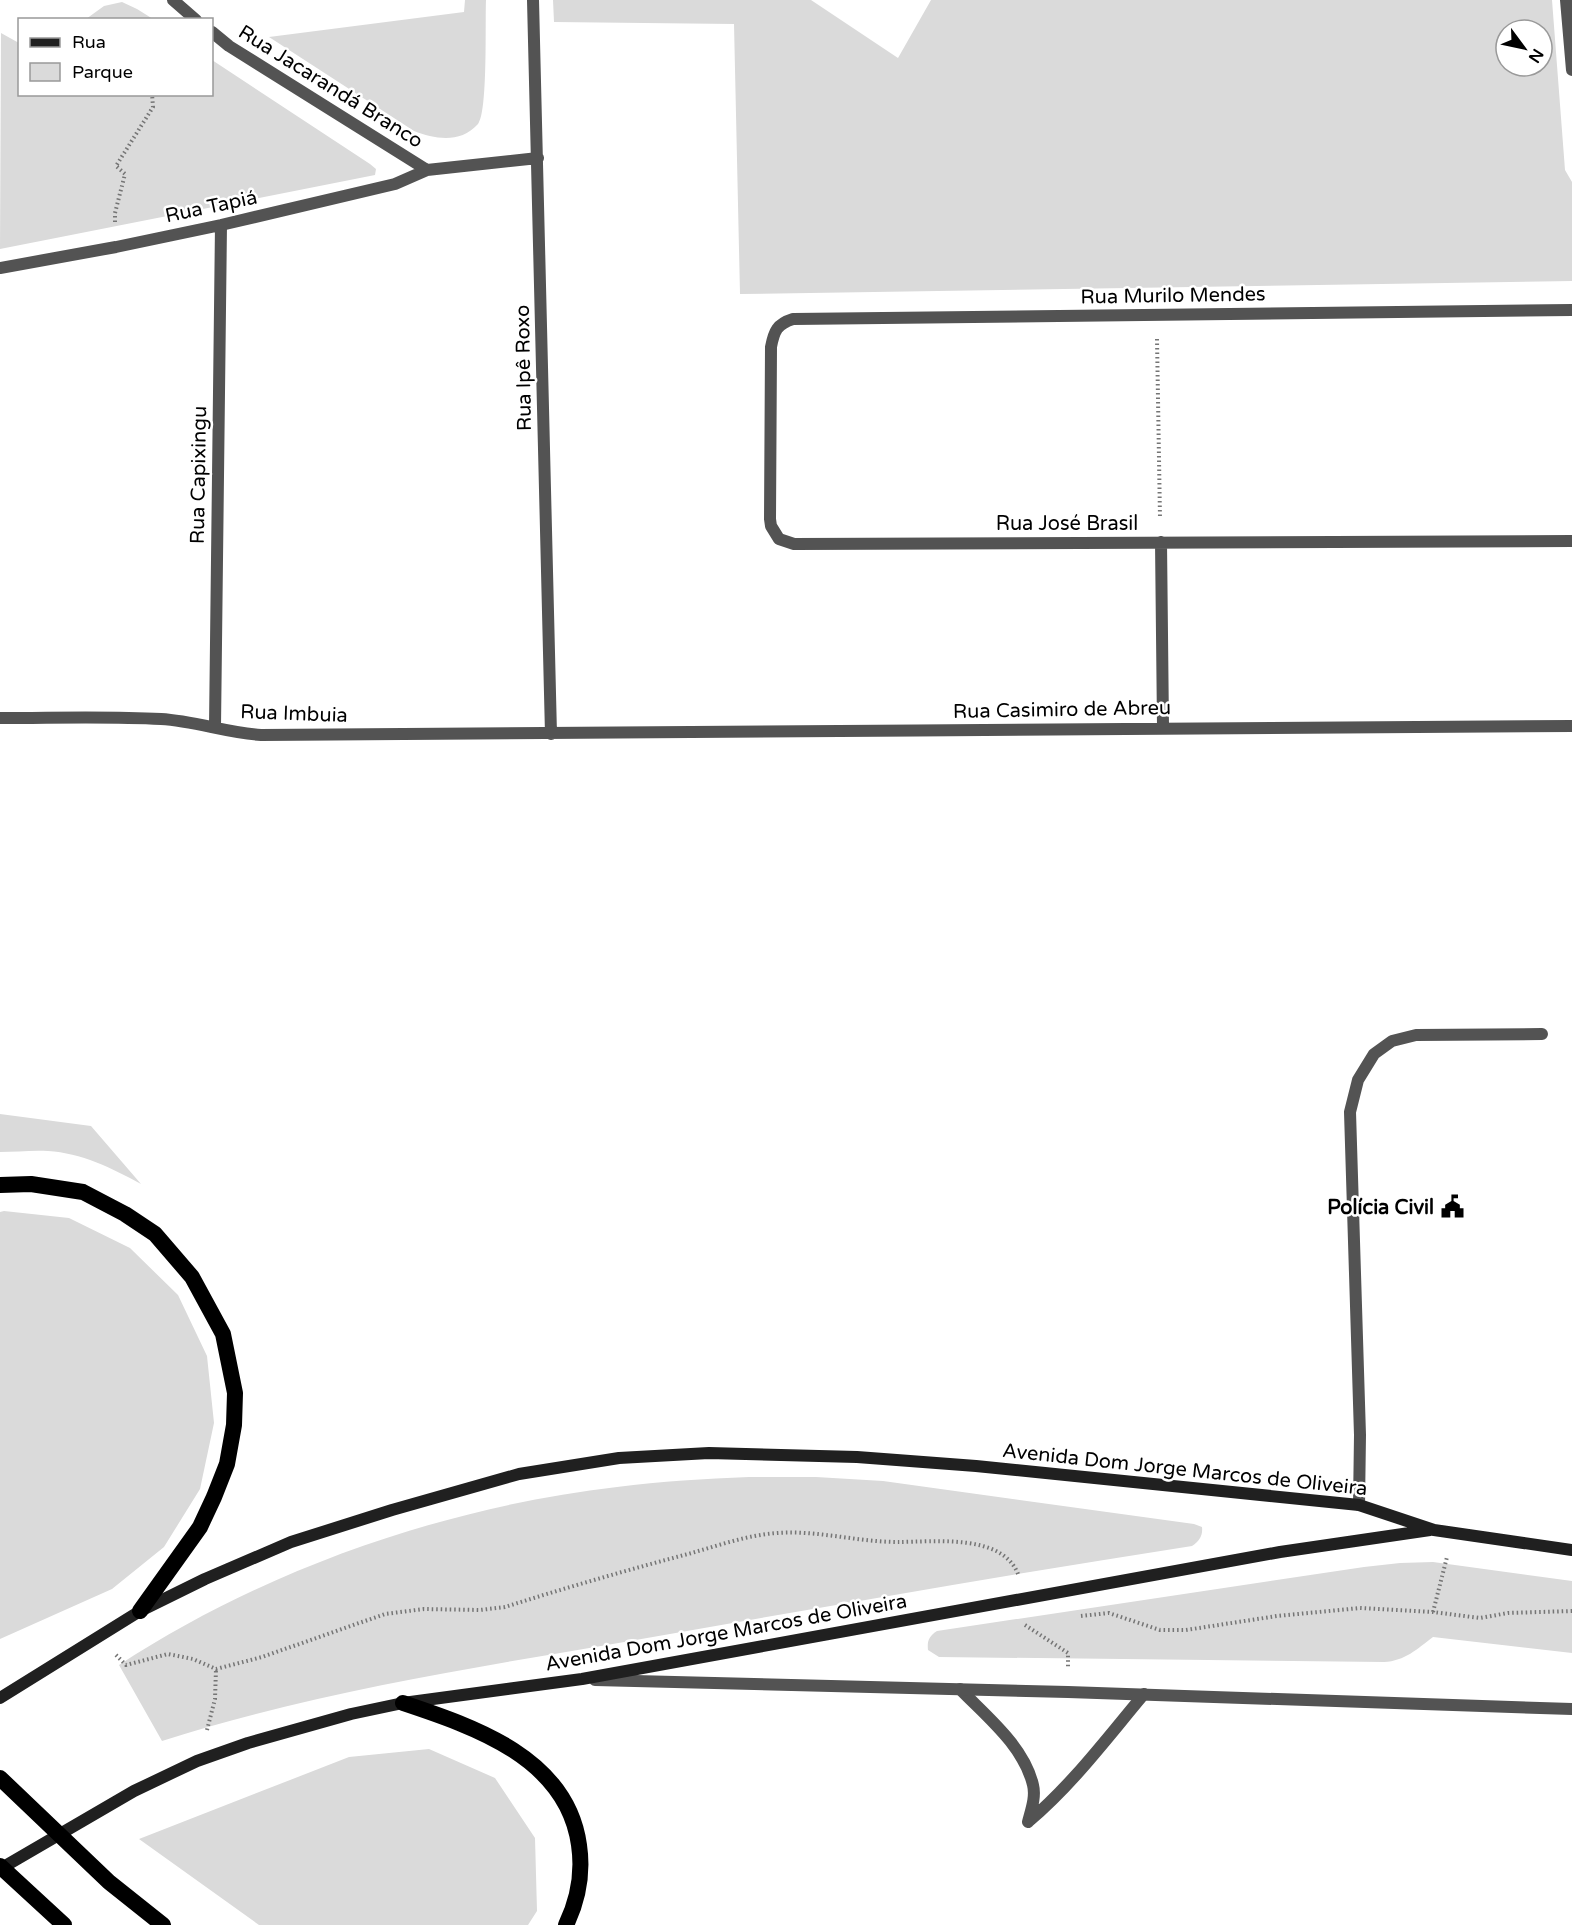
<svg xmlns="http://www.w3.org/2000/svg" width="1572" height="1925" font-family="'Varela Round',sans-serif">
	<rect width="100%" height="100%" fill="#fff"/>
	<path fill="#dadada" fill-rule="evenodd" d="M 465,0 L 486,0 C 485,22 488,112 478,124 C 460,144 435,139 414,131 L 269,37 L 464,12 Z
		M 553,0 L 811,0 L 898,58 L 931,0 L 1552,0 L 1565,170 L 1572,182 L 1572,281 L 740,294 L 734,24 L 554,22 ZM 1506,30 L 1542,30 L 1542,66 L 1506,66 Z
		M 122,2 L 137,9 L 153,19 L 86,19 L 104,6 Z
		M 1,33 L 19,43 L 20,94 L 212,94 L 212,60 L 370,164 L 376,169 L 375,175 L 0,249 Z
		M 0,1114 L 91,1126 L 141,1184 C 112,1168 81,1153 48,1151 C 32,1150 16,1152 0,1152 Z
		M 4,1211 L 69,1218 L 130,1248 L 178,1295 L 207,1356 L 214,1423 L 200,1489 L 164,1547 L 112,1589 L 0,1639 L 0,1212 Z
		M 749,1477 L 816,1477 L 883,1481 L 1194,1524 L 1202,1527 C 1203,1536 1199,1541 1192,1546 C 1004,1575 818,1608 630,1641 C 473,1668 315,1692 162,1741 L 119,1665 C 264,1570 444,1507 617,1487 C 661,1481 705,1479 749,1477 Z
		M 1433,1562 L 1572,1581 L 1572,1653 L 1433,1637 C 1417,1649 1405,1661 1384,1662 L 939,1657 L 928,1650 C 927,1641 929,1636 937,1631 L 1364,1567 L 1400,1563 Z
		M 429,1749 L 495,1778 L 535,1838 L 537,1911 L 528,1925 L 259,1925 L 139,1839 L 349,1757 Z"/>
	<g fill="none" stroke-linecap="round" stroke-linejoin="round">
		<path stroke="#757575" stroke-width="4" stroke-dasharray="1.5 3" stroke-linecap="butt" d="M 115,222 L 115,213 L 125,174 L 116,166 L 153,107 L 152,94
			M 1157,339 L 1160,518
			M 1433,1612 L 1447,1557
			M 1081,1616 L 1109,1613 L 1160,1630 L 1186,1630 L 1277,1616 L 1360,1608 L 1433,1612 L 1480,1618 L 1508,1613 L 1572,1611
			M 1025,1625 L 1068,1653 L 1068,1669
			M 116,1655 L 126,1665 L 168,1654 L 193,1659 L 216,1669 L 262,1657 L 385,1614 L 424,1609 L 480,1610 L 505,1607 C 565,1588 627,1570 688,1554 C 717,1546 747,1535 777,1533 C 818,1530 857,1542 898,1542 C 933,1542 1002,1533 1018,1574
			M 207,1730 L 215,1699 L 216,1669"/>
		<path stroke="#535353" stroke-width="12" d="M 1566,0 L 1572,70
			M 1359,1505 L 1360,1435 L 1350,1112 L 1358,1080 L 1374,1054 L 1392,1041 L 1416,1035 L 1542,1034
			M 960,1689 C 986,1716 1024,1746 1033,1785 C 1036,1797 1031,1810 1028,1822
			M 1028,1822 C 1072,1785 1107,1738 1144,1694"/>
		<path stroke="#535353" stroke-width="12" d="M 173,0 L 196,20
			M 533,0 L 551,734
			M 212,32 L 229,46 L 427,170
			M 0,268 L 116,247 L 221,225 L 395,184 L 427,170 L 538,158
			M 1572,310 L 793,319 C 777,324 774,331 771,347 L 770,519 L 771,526 L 779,539 L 794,544 L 1572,541
			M 1161,542 L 1163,727
			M 0,718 C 54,718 108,716 161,719 C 195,721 228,733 261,735 C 698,735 1135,726 1572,726
			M 215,727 L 221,225"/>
		<path stroke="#535353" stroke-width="12" d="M 595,1680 L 1068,1692 L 1572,1709"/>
		<path stroke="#202020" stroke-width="12" d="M 0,1698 L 140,1611 L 205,1579 L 291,1542 L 392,1510 L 519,1474 L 619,1458 L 709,1453 L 857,1457 L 976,1466 L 1359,1505 L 1434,1530 L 1572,1550
			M 0,1869 L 134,1791 L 197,1761 L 248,1743 L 351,1714 L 403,1703 L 582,1679 L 1280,1552 L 1430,1530"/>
		<path stroke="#000" stroke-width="16" d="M 0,1185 L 31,1184 L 83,1192 L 125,1214 L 155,1234 L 192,1277 L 223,1334 L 235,1393 L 234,1425 L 227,1464 L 214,1497 L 200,1527 L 140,1611
			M 403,1703 C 475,1727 567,1758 579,1845 C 583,1872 578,1900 566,1925
			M 0,1778 L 109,1882 L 163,1925
			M 0,1866 L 64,1925"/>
	</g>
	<defs>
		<symbol id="civic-bare" viewBox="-9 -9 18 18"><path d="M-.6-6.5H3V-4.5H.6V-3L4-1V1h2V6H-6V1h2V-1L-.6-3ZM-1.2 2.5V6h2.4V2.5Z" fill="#000" stroke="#fff" stroke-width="2.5" paint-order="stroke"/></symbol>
	</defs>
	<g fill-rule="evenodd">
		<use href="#civic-bare" x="1436" y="1190" width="33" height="33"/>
	</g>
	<g text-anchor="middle" stroke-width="5" stroke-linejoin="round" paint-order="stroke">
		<g font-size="20" fill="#000" stroke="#fff">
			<text transform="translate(331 86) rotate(32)" y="7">Rua Jacarandá Branco</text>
			<text transform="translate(211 206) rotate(-12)" y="7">Rua Tapiá</text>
			<text transform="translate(1173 295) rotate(-1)" y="7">Rua Murilo Mendes</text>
			<text transform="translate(523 368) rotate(-91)" y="7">Rua Ipê Roxo</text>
			<text transform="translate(198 475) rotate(-89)" y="7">Rua Capixingu</text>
			<text x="1067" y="530">Rua José Brasil</text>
			<text transform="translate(1062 709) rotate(-1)" y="7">Rua Casimiro de Abreu</text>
			<text transform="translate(294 713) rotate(2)" y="7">Rua Imbuia</text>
			<text transform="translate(1185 1469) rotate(6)" y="7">Avenida Dom Jorge Marcos de Oliveira</text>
			<text transform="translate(726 1632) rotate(-10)" y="7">Avenida Dom Jorge Marcos de Oliveira</text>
		</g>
		<g font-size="20" font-weight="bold" fill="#000" stroke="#fff" text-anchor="end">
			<text x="1434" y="1214">Polícia Civil</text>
		</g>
	</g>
	<rect x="18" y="18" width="195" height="78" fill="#ffffff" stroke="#999999" stroke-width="1.5"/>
	<rect x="30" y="38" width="30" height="9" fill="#202020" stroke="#999999" stroke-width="1.5"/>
	<text x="72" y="48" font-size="18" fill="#000000">Rua</text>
	<rect x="30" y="63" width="30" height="18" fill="#dadada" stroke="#999999" stroke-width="1.5"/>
	<text x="72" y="78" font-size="18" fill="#000000">Parque</text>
	<g transform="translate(1524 48) rotate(123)"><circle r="28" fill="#ffffff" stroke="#999999" stroke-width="1.5"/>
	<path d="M0-4.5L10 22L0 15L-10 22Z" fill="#000000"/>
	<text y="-9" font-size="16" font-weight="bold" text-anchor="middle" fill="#000000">N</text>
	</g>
</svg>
